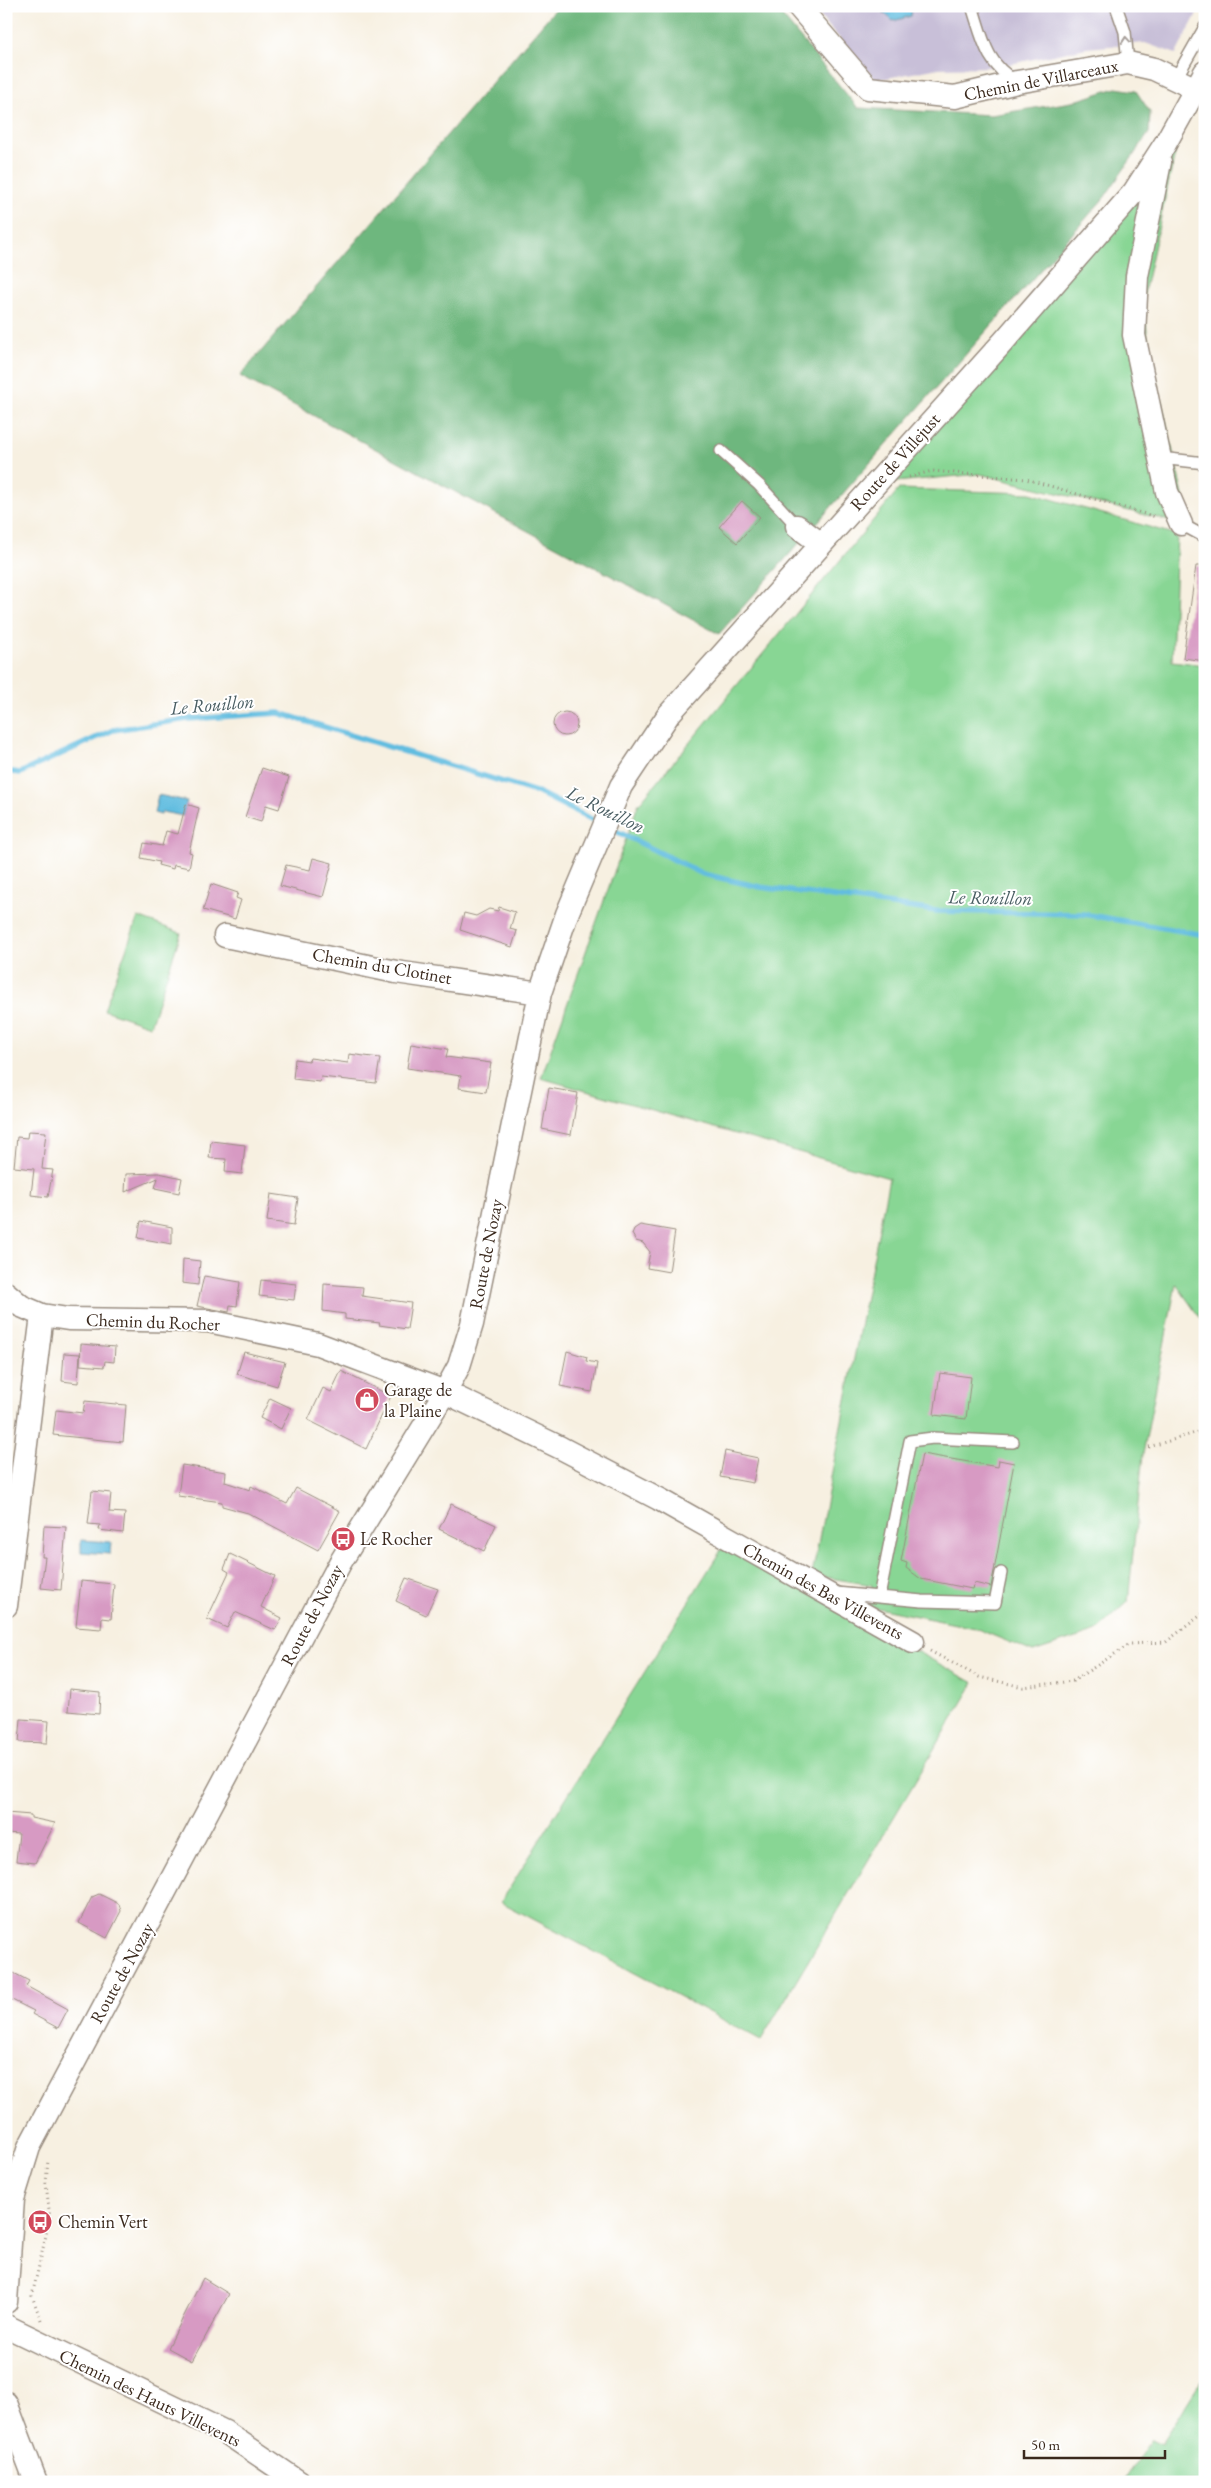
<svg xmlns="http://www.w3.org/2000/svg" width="1211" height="2488" font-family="'EB Garamond',serif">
	<rect width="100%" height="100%" fill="#fff"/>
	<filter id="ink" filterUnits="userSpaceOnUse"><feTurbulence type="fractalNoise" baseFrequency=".02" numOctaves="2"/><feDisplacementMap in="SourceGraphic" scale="10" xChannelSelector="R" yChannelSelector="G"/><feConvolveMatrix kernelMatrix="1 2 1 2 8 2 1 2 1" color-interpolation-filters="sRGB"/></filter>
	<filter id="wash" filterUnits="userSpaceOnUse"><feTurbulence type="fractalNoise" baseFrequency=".0096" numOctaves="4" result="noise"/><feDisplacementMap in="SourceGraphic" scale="20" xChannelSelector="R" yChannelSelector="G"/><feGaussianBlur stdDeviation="1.12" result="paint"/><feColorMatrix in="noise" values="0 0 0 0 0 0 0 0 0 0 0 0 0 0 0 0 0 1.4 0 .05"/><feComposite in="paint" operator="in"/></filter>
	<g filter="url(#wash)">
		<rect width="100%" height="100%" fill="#f7f0e1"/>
		<path fill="#c8bfd8" d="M 811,6 L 1201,6 L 1176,54 L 1145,43 L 1086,48 L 996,67 L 939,68 L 876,80 Z"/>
		<path fill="#88d694" stroke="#628059" d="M 1176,149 L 1143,298 L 1149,348 L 1190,526 L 980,474 L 885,483 L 1128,202 Z
			M 899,489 L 1030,493 L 1177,535 L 1172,661 L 1205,665 L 1205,1325 L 1176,1284 L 1143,1454 L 1128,1602 L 1097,1631 L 1033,1652 L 975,1628 L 868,1606 L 872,1585 L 812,1575 L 889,1178 L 541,1078 L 638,805 Z
			M 138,917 L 181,933 L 150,1026 L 104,1010 Z
			M 724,1545 L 974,1683 L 761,2040 L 501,1902 Z
			M 1205,2375 L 1205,2482 L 1124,2482 L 1151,2439 L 1161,2444 Z"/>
		<path fill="#6eb77e" stroke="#54704e" d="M 558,6 L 774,6 L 858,108 L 991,115 L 1072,102 L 1116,88 L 1136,91 L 1150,112 L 1149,133 L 1104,198 L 719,634 L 240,376 Z"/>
		<path fill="#62bde0" stroke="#4e747f" d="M 877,6 L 912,6 L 911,16 L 893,21 Z
			M 158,795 L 187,801 L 183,816 L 162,812 L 161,815 L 154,813 Z
			M 81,1540 L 111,1542 L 110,1554 L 81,1552 Z"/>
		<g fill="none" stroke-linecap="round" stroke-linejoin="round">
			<path stroke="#62bde0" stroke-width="5.5" d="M 6,771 L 20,773 L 113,730 L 188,719 L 279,713 L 539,793 L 599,823
				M 608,827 L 703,874 L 760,887 L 936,911 L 1083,914 L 1205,935"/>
		</g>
		<g id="blocks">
			<path fill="#d79ac3" d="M 742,501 L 760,517 L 737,543 L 719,527 Z
				M 1196,566 L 1205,566 L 1205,661 L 1183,658 Z
				M553 724a12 12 0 1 1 24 0a12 12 0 1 1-24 0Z
				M 262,768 L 289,777 L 279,809 L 266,805 L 261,822 L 245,817 Z
				M 186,804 L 199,808 L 189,852 L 192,853 L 189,868 L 174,865 L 173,869 L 158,865 L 159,862 L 141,858 L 144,843 L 162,846 L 166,831 L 178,834 Z
				M 313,858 L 332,863 L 323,897 L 280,886 L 286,865 L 310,870 Z
				M 211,884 L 238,893 L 236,898 L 241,900 L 235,919 L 203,910 Z
				M 499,907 L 515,912 L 510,929 L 517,931 L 512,947 L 460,930 L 464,913 L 476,916 L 489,909 L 498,911 Z
				M 411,1043 L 448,1049 L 446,1057 L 491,1063 L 486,1092 L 459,1088 L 461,1076 L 407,1068 Z
				M 349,1054 L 380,1058 L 376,1083 L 321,1077 L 320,1082 L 293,1079 L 295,1059 L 309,1061 L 310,1058 L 348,1063 Z
				M 549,1088 L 578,1093 L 571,1135 L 542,1129 Z
				M 28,1131 L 46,1132 L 42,1169 L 53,1170 L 48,1197 L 31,1195 L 34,1169 L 14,1167 L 17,1137 L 27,1138 Z
				M 211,1141 L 245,1145 L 242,1174 L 225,1172 L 226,1159 L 209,1158 Z
				M 159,1173 L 182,1178 L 179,1193 L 155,1188 L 158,1178 L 125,1192 L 126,1174 Z
				M 271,1194 L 298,1198 L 294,1225 L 267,1221 Z
				M 141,1221 L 172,1227 L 172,1244 L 138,1238 Z
				M 640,1225 L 675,1231 L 669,1272 L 647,1268 L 650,1252 L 643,1243 L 636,1241 L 632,1234 L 634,1229 Z
				M 183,1259 L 200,1261 L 198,1285 L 182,1283 Z
				M 204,1276 L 240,1282 L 237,1306 L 230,1305 L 229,1312 L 197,1306 Z
				M 261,1280 L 296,1284 L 294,1300 L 259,1296 Z
				M 324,1284 L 363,1287 L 362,1296 L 411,1303 L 407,1329 L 379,1325 L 380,1323 L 345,1319 L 345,1314 L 323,1311 Z
				M 81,1344 L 115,1347 L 114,1362 L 105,1361 L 104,1367 L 80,1365 Z
				M 567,1351 L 587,1357 L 586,1361 L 597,1363 L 592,1392 L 560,1386 Z
				M 244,1352 L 285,1362 L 277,1386 L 237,1374 Z
				M 64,1353 L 80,1354 L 78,1383 L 62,1381 Z
				M 341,1371 L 391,1396 L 366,1449 L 308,1420 L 323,1388 L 331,1392 Z
				M 940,1373 L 971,1377 L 966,1419 L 934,1415 Z
				M 270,1398 L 291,1408 L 281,1429 L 260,1418 Z
				M 85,1401 L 126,1405 L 123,1442 L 53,1435 L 56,1410 L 83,1413 Z
				M 725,1451 L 758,1458 L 753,1483 L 720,1477 Z
				M 922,1454 L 998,1467 L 999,1460 L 1014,1463 L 991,1587 L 974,1583 L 972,1589 L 921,1579 L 906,1568 L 907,1563 L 901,1561 Z
				M 182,1465 L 226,1472 L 225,1482 L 250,1490 L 251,1486 L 287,1504 L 296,1488 L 340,1511 L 318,1550 L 248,1513 L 222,1506 L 222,1502 L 178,1496 Z
				M 92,1491 L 111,1493 L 109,1512 L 125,1513 L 123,1533 L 99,1530 L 100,1525 L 88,1524 Z
				M 451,1504 L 496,1525 L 484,1551 L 439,1529 Z
				M 44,1526 L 66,1527 L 61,1590 L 41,1588 L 45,1557 L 42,1557 Z
				M 230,1554 L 275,1576 L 261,1607 L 282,1618 L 275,1630 L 235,1612 L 227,1628 L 207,1619 L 229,1572 L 224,1569 Z
				M 406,1578 L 438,1589 L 426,1615 L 396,1601 Z
				M 81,1581 L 114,1584 L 111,1619 L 102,1618 L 101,1629 L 76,1627 Z
				M 70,1689 L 100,1692 L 99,1714 L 68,1711 Z
				M 21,1719 L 49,1721 L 47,1743 L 19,1742 Z
				M 6,1813 L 31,1815 L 31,1818 L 55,1823 L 35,1863 L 16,1861 L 19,1834 L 6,1833 Z
				M 99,1894 L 119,1904 L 121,1911 L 107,1938 L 79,1923 L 92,1897 Z
				M 6,1969 L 29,1981 L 26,1986 L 68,2009 L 58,2028 L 32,2014 L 34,2011 L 6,1997 Z
				M 203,2278 L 229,2294 L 192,2361 L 168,2348 Z"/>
		</g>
	</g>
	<g filter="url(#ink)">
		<use href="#blocks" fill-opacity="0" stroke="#998d80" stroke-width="1"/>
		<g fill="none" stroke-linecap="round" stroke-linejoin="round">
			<defs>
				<path id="lane" d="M 972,6 C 982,36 986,65 1016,81
					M 1116,6 L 1125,32 L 1128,63
					M 1176,78 L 1205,27
					M 721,451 L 759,485 L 797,526
					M 1160,458 L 1205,463
					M 1181,524 L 1205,537
					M 836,1593 L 922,1601 L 995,1603 L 1001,1573
					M 879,1597 L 910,1441 L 933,1438 L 1013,1442"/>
				<path id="street" d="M 798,6 L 868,88 L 955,97 L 1017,82 L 1128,63 L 1154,69 L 1196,89
					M 1160,162 L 1137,276 L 1134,335 L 1167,492 L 1181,524
					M 797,526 L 821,544
					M 225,936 L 396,972 L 540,993
					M 6,1293 L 21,1306 L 42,1315 L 68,1319 L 208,1321 L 318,1344 L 445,1392 L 561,1448 L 659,1499 L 913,1642
					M 6,1606 L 42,1315
					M 6,2302 L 13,2199 L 29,2147 L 340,1563 L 445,1392 L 459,1366 L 472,1324 L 540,993 L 567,914 L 621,786 L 669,714 L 1004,341 L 1134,192 L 1165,144 L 1205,72
					M 6,2326 L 225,2432 L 299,2482
					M 6,2403 L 36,2482"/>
			</defs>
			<use href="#lane" stroke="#998d80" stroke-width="14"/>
			<use href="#street" stroke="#998d80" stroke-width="25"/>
			<path stroke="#998d80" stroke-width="3" stroke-dasharray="1 4" stroke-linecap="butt" d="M 909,477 L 932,471 L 1026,479 L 1156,517
				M 1149,1447 L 1205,1430
				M 930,1651 L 979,1677 L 1023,1687 L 1073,1681 L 1130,1644 L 1166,1642 L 1205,1612
				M 41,2320 L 32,2296 L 50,2218 L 46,2183 L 48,2160"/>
			<use href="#lane" stroke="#fff" stroke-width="11"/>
			<use href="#street" stroke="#fff" stroke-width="22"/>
		</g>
		<defs><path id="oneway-chevron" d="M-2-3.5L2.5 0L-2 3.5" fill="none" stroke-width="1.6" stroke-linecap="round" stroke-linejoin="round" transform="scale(1.25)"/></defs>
		<use stroke="#a79f9a" href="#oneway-chevron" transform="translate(1126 40) rotate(-95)"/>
	</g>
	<defs>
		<symbol id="shop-disc" viewBox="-11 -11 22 22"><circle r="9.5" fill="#d1495b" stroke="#fff"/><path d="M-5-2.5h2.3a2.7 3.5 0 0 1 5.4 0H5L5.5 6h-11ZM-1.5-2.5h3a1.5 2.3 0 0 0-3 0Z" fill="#fff"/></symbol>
		<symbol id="bus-disc" viewBox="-11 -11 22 22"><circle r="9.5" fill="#d1495b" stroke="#fff"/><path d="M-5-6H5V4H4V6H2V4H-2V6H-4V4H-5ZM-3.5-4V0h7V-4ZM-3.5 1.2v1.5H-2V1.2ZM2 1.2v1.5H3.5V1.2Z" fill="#fff"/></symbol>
	</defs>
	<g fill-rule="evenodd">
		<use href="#shop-disc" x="353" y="1386" width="28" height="28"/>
		<use href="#bus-disc" x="329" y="1525" width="28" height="28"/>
		<use href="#bus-disc" x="26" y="2208" width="28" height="28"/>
	</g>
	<g text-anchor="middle" stroke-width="4" stroke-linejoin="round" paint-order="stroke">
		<g font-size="18" fill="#3b2a1e" stroke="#fff">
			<text transform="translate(1041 80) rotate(-11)" y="6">Chemin de Villarceaux</text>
			<text transform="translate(895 462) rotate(-48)" y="6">Route de Villejust</text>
			<text transform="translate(382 966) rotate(10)" y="6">Chemin du Clotinet</text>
			<text transform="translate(486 1254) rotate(-79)" y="6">Route de Nozay</text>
			<text transform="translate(153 1322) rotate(2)" y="6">Chemin du Rocher</text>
			<text transform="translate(823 1591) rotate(29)" y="6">Chemin des Bas Villevents</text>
			<text transform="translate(312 1615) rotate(-62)" y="6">Route de Nozay</text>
			<text transform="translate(122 1973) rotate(-61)" y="6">Route de Nozay</text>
			<text transform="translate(150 2398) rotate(26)" y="6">Chemin des Hauts Villevents</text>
		</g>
		<g font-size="18" fill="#3b2a1e" stroke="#fff" text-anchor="start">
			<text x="384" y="1396">Garage de<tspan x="384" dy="21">la Plaine</tspan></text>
			<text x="360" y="1545">Le Rocher</text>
			<text x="58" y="2228">Chemin Vert</text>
		</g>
		<g font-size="19" font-style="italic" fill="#495d62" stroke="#fff">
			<text transform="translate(212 704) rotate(-5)" y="7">Le Rouillon</text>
			<text transform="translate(606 809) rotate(26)" y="7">Le Rouillon</text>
			<text transform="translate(990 897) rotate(1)" y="7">Le Rouillon</text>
		</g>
	</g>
	<rect width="1211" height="2488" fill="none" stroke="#fff" stroke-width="25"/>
	<path d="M1024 2450v8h141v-8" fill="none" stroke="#3b2a1e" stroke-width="2.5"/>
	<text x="1031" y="2450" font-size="15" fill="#3b2a1e" stroke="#ffffff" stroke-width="4" paint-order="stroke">50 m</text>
</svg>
